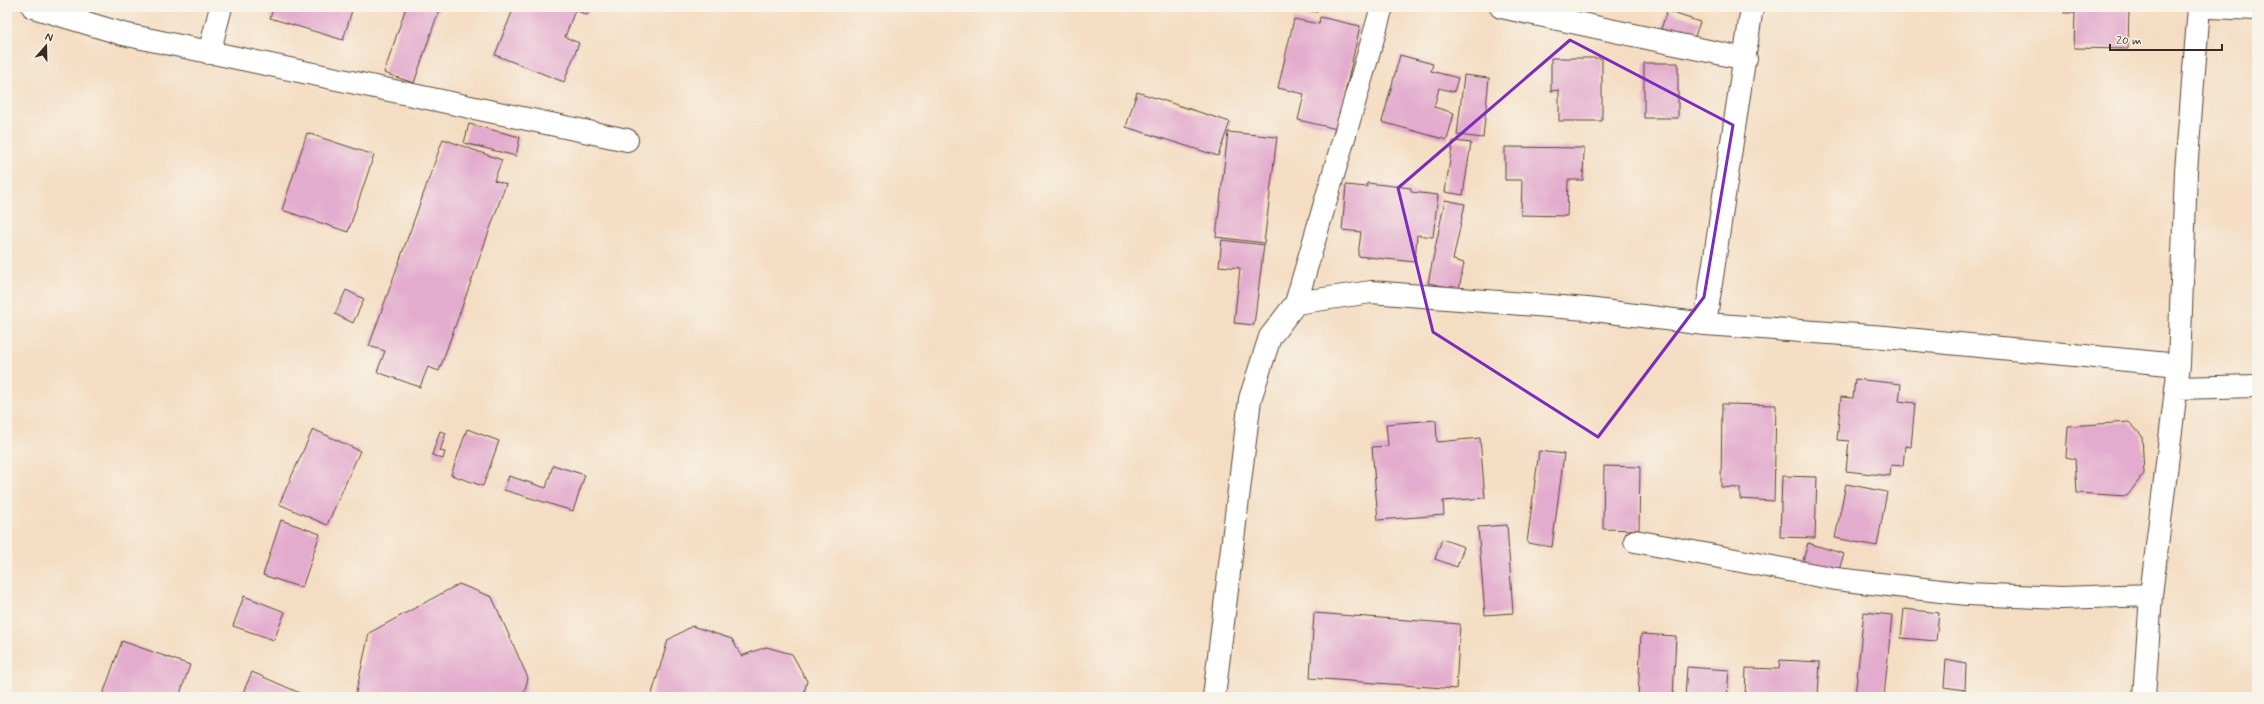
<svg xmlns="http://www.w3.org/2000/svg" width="2264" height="704" font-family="Mynerve,sans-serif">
	<rect width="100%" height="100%" fill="#f7f3e8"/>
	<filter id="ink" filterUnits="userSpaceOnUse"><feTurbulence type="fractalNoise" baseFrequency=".025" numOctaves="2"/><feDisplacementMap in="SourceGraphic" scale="8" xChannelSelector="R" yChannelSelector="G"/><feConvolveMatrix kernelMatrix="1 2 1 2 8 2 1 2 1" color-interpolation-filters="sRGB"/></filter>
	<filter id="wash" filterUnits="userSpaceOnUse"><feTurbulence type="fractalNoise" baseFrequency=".012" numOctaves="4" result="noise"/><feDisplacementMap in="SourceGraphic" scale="16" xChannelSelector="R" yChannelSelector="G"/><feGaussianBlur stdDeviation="0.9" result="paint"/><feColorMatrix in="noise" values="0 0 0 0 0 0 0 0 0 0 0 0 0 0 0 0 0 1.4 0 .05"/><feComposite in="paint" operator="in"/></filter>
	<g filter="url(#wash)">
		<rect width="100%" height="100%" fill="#f4ddc2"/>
		<g id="blocks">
			<path fill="#e3abcd" d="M 274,7 L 353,7 L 343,40 L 270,18 Z
				M 406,7 L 440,7 L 414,83 L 384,73 Z
				M 514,7 L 591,7 L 587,15 L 575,10 L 565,37 L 579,43 L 564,82 L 495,55 Z
				M 1289,7 L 1318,7 L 1317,12 Z
				M 2064,7 L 2129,7 L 2128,49 L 2074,48 L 2075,13 L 2064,13 Z
				M 1667,11 L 1700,22 L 1694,39 L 1661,29 Z
				M 1320,17 L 1360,26 L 1337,129 L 1298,120 L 1304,94 L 1278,88 L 1294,19 L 1319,24 Z
				M 1400,55 L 1433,64 L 1431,71 L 1458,78 L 1454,92 L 1439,88 L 1434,107 L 1454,113 L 1447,140 L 1382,122 Z
				M 1551,58 L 1602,58 L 1602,121 L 1559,121 L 1559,90 L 1551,91 Z
				M 1644,63 L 1678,63 L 1678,118 L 1644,118 Z
				M 1464,75 L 1489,78 L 1483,138 L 1457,135 Z
				M 1137,92 L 1230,122 L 1218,156 L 1126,127 Z
				M 469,124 L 520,137 L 516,156 L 464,143 Z
				M 1228,132 L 1277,137 L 1264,243 L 1216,237 Z
				M 307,133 L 374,155 L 348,232 L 282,210 Z
				M 443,139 L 502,160 L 494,180 L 506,184 L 439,371 L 428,367 L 420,387 L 377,372 L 385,351 L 369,346 Z
				M 1453,141 L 1471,143 L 1463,195 L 1445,192 Z
				M 1505,147 L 1584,148 L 1583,180 L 1568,180 L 1567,216 L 1521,215 L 1522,180 L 1505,180 Z
				M 1367,183 L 1411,188 L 1411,192 L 1438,195 L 1433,237 L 1417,235 L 1415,262 L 1358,256 L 1361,232 L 1342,230 L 1346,185 L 1367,187 Z
				M 1445,200 L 1465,204 L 1453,260 L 1464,263 L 1459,289 L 1428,283 Z
				M 1222,240 L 1264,245 L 1254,325 L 1234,323 L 1240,268 L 1219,266 Z
				M 346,290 L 364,299 L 353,323 L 335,314 Z
				M 1855,379 L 1901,384 L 1899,401 L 1915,403 L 1911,447 L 1905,446 L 1903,466 L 1891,465 L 1890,476 L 1846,471 L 1849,441 L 1837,440 L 1841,397 L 1853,398 Z
				M 1722,404 L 1776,405 L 1774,501 L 1740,499 L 1740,488 L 1721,487 Z
				M 1436,420 L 1437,442 L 1480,438 L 1485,498 L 1443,501 L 1444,515 L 1378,520 L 1372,447 L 1388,446 L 1386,424 Z
				M 2129,422 L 2142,436 L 2144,474 L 2127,496 L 2077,493 L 2075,459 L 2066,457 L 2068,426 Z
				M 313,429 L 360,451 L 327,525 L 279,504 Z
				M 467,429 L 499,441 L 483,486 L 451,475 Z
				M 440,431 L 446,433 L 440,451 L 445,452 L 443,459 L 432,455 Z
				M 1539,451 L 1564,454 L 1552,547 L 1527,543 Z
				M 553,465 L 585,475 L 573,511 L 504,490 L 509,476 L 546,488 Z
				M 1604,466 L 1640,467 L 1639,530 L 1603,529 Z
				M 1782,476 L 1817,477 L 1815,538 L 1780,537 Z
				M 1846,484 L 1887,492 L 1877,546 L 1835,538 Z
				M 281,520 L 320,534 L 302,588 L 263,575 Z
				M 1507,525 L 1513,613 L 1485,615 L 1478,527 Z
				M 1442,539 L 1464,547 L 1457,567 L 1435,559 Z
				M 1808,543 L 1844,554 L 1837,576 L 1802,564 Z
				M 459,584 L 492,597 L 528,678 L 523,697 L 355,697 L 369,633 Z
				M 244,596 L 285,612 L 274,640 L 233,626 Z
				M 1904,609 L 1939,613 L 1936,641 L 1901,638 Z
				M 1864,612 L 1892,615 L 1884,697 L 1855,697 Z
				M 1314,613 L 1460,624 L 1456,689 L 1310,678 Z
				M 692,626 L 732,639 L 741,656 L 766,647 L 792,654 L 807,681 L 803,697 L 651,697 L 668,640 Z
				M 1641,634 L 1676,636 L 1673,697 L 1638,697 Z
				M 122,641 L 190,665 L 179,697 L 102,697 Z
				M 1780,660 L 1820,662 L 1818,697 L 1745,697 L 1746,668 L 1779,669 Z
				M 1946,660 L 1966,664 L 1965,690 L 1944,687 Z
				M 1687,667 L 1729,670 L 1727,697 L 1685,697 Z
				M 252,672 L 309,697 L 241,697 Z"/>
		</g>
	</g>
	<g filter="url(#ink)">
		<use href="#blocks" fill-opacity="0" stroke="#574537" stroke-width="1"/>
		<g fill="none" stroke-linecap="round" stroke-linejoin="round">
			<defs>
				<path id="street" d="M 33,7 L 123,34 L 627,140
					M 1501,7 L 1746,59
					M 2210,7 L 2257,9
					M 209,53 L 221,7
					M 1296,303 L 1371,292 L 1587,309 L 1705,324 L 1885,337 L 2179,365
					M 1705,324 L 1752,7
					M 2176,388 L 2257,386
					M 1635,541 L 1836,579 L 1967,594 L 2061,598 L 2151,595
					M 1214,697 L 1250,399 L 1270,337 L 1296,303 L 1382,7
					M 2144,697 L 2151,595 L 2179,365 L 2186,171 L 2199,7"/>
			</defs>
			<use href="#street" stroke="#574537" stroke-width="24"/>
			<use href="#street" stroke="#fff" stroke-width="22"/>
		</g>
	</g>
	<path fill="none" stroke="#7b2cbf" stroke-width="3" stroke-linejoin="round" d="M 1570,40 L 1733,125 L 1704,297 L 1598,437 L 1433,332 L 1398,188 Z"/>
	<rect width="2264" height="704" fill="none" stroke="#f7f3e8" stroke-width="24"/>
	<g transform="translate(46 46) rotate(20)" stroke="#f7f3e8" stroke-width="3" paint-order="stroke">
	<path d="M0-3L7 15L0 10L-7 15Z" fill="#3b2a1e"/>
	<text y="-6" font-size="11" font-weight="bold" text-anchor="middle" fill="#3b2a1e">N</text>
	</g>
	<path d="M2110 44v6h112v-6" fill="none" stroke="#3b2a1e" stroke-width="2"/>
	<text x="2116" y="44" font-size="12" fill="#3b2a1e" stroke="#f7f3e8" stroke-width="3" paint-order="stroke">20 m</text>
</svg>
